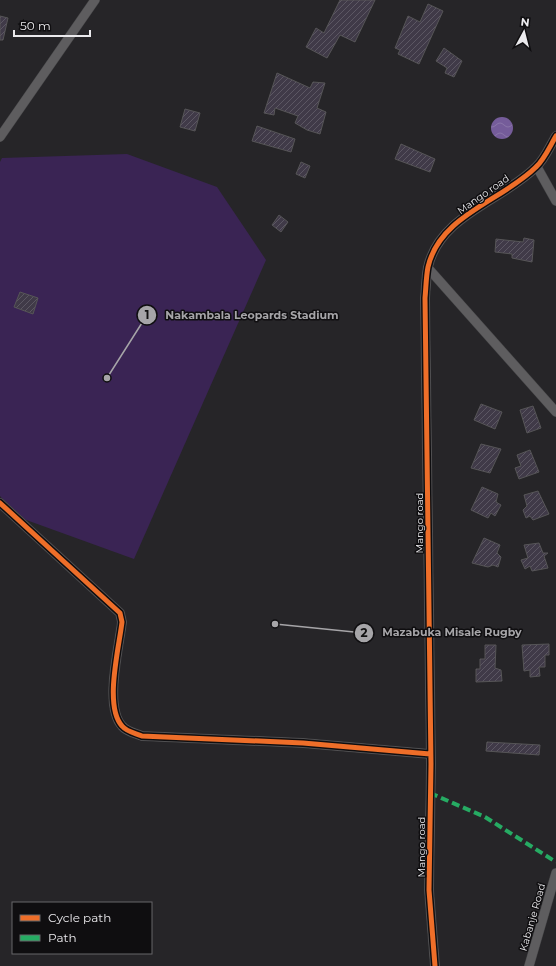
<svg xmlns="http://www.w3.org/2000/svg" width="556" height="966" font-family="Montserrat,sans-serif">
	<defs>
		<pattern id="water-waves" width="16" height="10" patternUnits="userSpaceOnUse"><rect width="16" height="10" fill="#755c9a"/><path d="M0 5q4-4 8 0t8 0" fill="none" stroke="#8974a8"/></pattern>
		<pattern id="building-hatch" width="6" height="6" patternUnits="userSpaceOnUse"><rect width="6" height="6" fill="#403a48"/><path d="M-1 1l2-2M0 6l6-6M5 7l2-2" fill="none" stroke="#5c5763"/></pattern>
	</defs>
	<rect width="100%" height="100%" fill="#262528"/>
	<path fill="#3a2454" d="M 127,154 L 217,187 L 266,260 L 134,559 L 18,517 L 0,496 L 0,162 L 2,158 Z"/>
	<path fill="url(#water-waves)" d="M491 128a11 11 0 1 1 22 0a11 11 0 1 1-22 0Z"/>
	<path fill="url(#building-hatch)" stroke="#565557" d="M 340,0 L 375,0 L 355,42 L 340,35 L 327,58 L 306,47 L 316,28 L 324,33 Z
		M 428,4 L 443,11 L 419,64 L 398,54 L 400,50 L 395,48 L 408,16 L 420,22 Z
		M 0,16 L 8,18 L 3,40 L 0,40 Z
		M 444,48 L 462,61 L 454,77 L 445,73 L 447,68 L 436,61 Z
		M 277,73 L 310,88 L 313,82 L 325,83 L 317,108 L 326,112 L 320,134 L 307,130 L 295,123 L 298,116 L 275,108 L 274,115 L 264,113 Z
		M 185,109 L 200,113 L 195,131 L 180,127 Z
		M 257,126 L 295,139 L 291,152 L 252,141 Z
		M 401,144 L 435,159 L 430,172 L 395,159 Z
		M 301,162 L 310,166 L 305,178 L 296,174 Z
		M 279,215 L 288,222 L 281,232 L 272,225 Z
		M 524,238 L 534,240 L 532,262 L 512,258 L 512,254 L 495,252 L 496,239 L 523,242 Z
		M 20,292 L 38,298 L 33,314 L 14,307 Z
		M 481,404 L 502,412 L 495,429 L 474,420 Z
		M 533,406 L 541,428 L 527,433 L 520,410 Z
		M 481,444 L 501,449 L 490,473 L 471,468 Z
		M 530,450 L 539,472 L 519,479 L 515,468 L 521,466 L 517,455 Z
		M 482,487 L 498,494 L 496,502 L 501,505 L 495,516 L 491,513 L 488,518 L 471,510 Z
		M 538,491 L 549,514 L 533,520 L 530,516 L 526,518 L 523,510 L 527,506 L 524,495 Z
		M 484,538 L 500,545 L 497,553 L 501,557 L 498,567 L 493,565 L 488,567 L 472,563 Z
		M 539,543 L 543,553 L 548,553 L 544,556 L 548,568 L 532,571 L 530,566 L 525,569 L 521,560 L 528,558 L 524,545 Z
		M 549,644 L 549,655 L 545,655 L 545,667 L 539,667 L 540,676 L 530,677 L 530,670 L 524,671 L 522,645 Z
		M 485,645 L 496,645 L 495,668 L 501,670 L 502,681 L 476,682 L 476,669 L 480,669 L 480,659 L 485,659 Z
		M 487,742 L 540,745 L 539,755 L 486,751 Z"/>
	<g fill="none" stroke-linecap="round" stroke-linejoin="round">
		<defs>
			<path id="minor" d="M 0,137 L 95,0
				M 537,167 L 556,201
				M 428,268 L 556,412
				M 0,503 L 120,613 L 122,622 C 119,648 104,706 122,726 C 127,732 135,733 142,736 L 303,743 L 430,754
				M 435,966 L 429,890 L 431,764 L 425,298 C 426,288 426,277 428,267 C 440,215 502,201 536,167 C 544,160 550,146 556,136
				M 529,966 L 556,873"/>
		</defs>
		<use href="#minor" stroke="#434345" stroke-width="10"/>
		<use href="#minor" stroke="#5e5d5f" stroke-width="9"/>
		<path stroke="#26ab63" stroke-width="4" stroke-dasharray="8 4" stroke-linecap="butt" d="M 430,793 L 485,817 L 556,862"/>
		<defs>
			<path id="cycleway" d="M 0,503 L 120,613 L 122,622 C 119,648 104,706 122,726 C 127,732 135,733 142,736 L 303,743 L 430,754
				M 435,966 L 429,890 L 431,764 L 425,298 C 426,288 426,277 428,267 C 440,215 502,201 536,167 C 544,160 550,146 556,136"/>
		</defs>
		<use href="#cycleway" stroke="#0f0e10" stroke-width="8"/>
		<use href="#cycleway" stroke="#ee6e29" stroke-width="5"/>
	</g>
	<g text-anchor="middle" stroke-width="3" stroke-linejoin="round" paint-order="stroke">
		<g font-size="10" fill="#ebeaed" stroke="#0f0e10">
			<text transform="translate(483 194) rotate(-35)" y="4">Mango road</text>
			<text transform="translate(419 523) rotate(-90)" y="4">Mango road</text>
			<text transform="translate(421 847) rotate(-90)" y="4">Mango road</text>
			<text transform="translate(532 917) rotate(-74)" y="4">Kabanje Road</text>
		</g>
	</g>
	<path fill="none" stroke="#a6a5a8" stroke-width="1.5" d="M107 378L147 315M275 624L364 633"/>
	<g fill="#a6a5a8" stroke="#0f0e10" stroke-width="1.5">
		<circle cx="107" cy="378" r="4"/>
		<circle cx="275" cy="624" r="4"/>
		<circle cx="147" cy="315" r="10"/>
		<circle cx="364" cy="633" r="10"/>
	</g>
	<g font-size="12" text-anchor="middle" font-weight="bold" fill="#111">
		<text x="147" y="319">1</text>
		<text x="364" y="637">2</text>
	</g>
	<g font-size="11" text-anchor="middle" font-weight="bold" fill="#a6a5a8" stroke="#0f0e10" stroke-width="3" stroke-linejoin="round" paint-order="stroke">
		<text x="252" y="319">Nakambala Leopards Stadium</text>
		<text x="452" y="636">Mazabuka Misale Rugby</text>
	</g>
	<rect x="12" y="902" width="140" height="52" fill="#0f0e10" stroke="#676668"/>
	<rect x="20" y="915" width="20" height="6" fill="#ee6e29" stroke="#676668"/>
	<text x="48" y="922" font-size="12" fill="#ebeaed">Cycle path</text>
	<rect x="20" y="935" width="20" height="6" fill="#26ab63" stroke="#676668"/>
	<text x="48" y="942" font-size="12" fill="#ebeaed">Path</text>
	<g transform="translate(524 32) rotate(7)" stroke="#0f0e10" stroke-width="3" paint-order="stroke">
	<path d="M0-3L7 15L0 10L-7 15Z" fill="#ebeaed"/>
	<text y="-6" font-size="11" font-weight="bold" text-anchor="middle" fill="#ebeaed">N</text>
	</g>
	<path d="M14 30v6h76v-6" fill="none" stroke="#ebeaed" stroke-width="2"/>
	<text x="20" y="30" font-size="12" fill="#ebeaed" stroke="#0f0e10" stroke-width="3" paint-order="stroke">50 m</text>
</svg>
